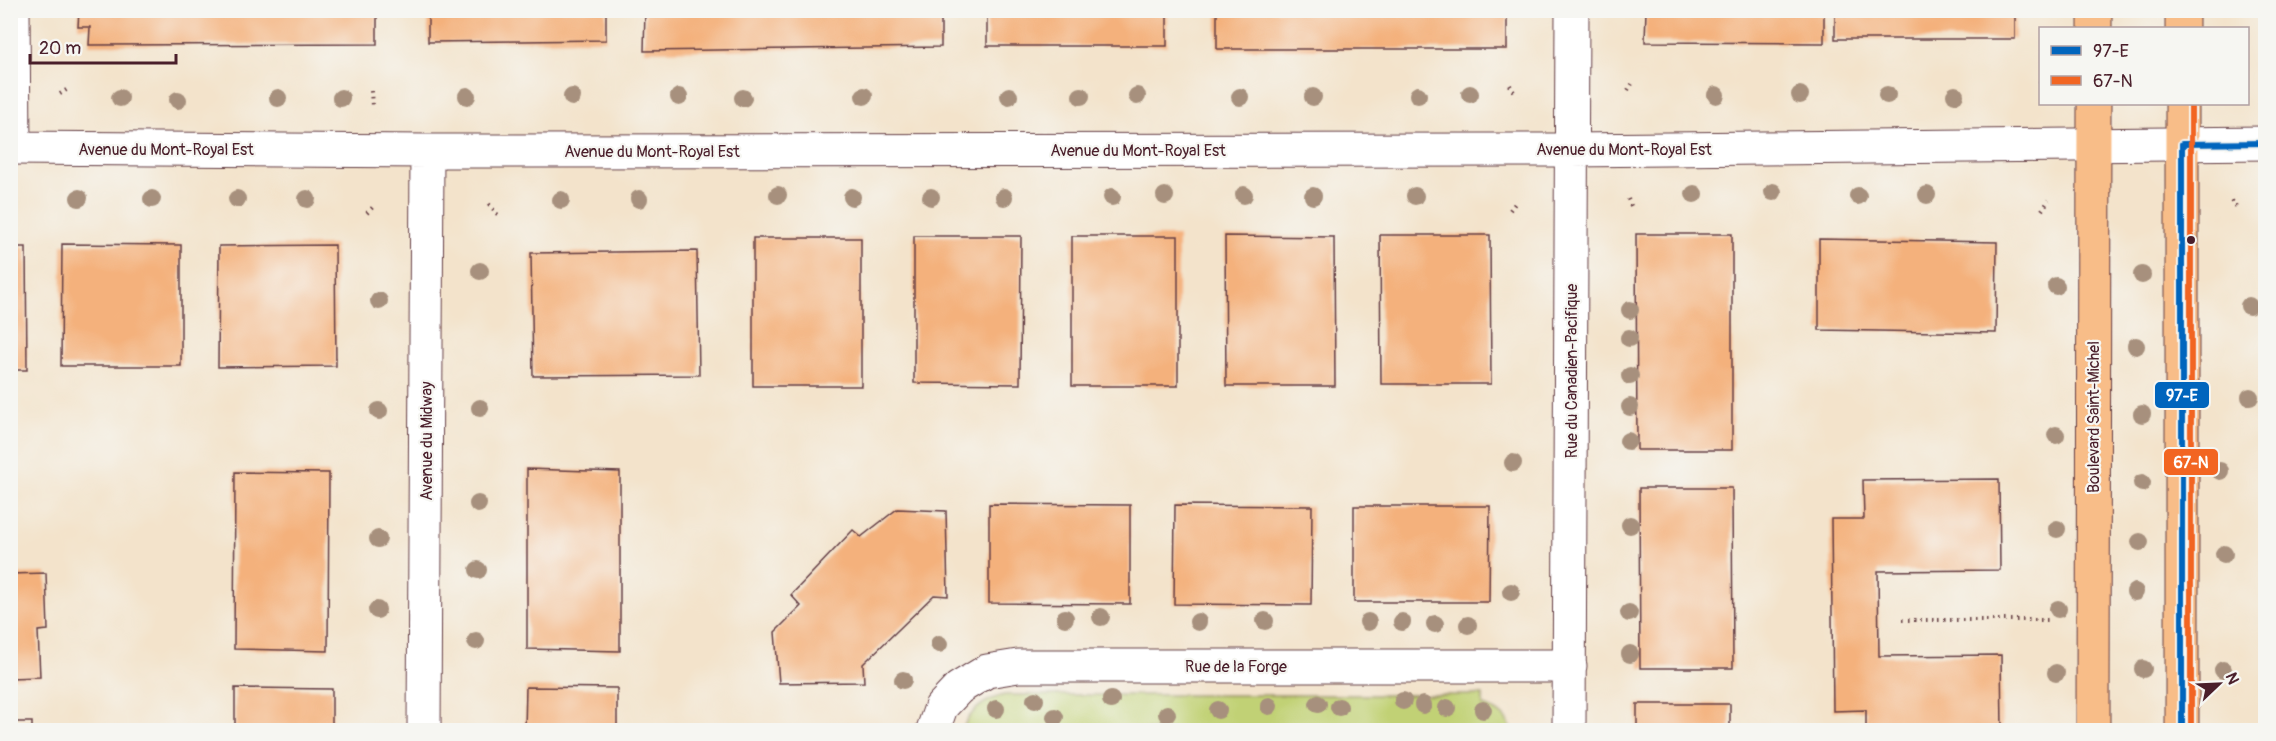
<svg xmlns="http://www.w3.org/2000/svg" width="2276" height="741" font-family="Pangolin,sans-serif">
	<rect width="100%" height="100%" fill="#f6f6f2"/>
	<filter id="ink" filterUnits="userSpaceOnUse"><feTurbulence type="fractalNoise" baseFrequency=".0167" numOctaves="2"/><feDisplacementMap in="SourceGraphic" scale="12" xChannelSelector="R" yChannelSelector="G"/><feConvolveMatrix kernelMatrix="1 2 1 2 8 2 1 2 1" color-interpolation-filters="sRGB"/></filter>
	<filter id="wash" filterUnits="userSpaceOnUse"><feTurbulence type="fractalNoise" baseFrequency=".008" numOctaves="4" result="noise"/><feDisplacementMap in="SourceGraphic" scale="24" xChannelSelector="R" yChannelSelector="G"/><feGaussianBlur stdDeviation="1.35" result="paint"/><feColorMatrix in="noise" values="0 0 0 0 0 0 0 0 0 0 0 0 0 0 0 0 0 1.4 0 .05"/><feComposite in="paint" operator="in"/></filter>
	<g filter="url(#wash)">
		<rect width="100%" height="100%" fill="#f3e3cb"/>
		<path fill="#c1d174" stroke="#867850" stroke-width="1.5" d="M 1005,695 L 1483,695 L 1483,706 C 1498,710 1506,716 1512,730 L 962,730 C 970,711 985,699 1005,695 Z"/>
		<g id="blocks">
			<path fill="#f4b17b" d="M 79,10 L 377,10 L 377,44 L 89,45 L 90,27 L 78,27 Z
				M 428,10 L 606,10 L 606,40 L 428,42 Z
				M 645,10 L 941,10 L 941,47 L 644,51 Z
				M 987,10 L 1167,10 L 1167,46 L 987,46 Z
				M 1217,10 L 1507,10 L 1507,49 L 1217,49 Z
				M 1646,10 L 1824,10 L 1824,43 L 1645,42 Z
				M 1835,10 L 2015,10 L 2015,39 L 1835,39 Z
				M 1636,234 L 1732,234 L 1732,450 L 1637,450 Z
				M 1380,235 L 1490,235 L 1491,384 L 1381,384 Z
				M 914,236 L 1021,236 L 1020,384 L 914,383 Z
				M 1072,236 L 1178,236 L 1178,386 L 1072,386 Z
				M 1225,236 L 1334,237 L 1335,386 L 1226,386 Z
				M 753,238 L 861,238 L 861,386 L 753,386 Z
				M 1819,239 L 1997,242 L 1996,333 L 1819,330 Z
				M 62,244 L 181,245 L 181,366 L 61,366 Z
				M 335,245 L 336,366 L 218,367 L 219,246 Z
				M 10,247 L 26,247 L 27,370 L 10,370 Z
				M 697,251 L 699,375 L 533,376 L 531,253 Z
				M 527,469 L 620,472 L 620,651 L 527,649 Z
				M 235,472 L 329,473 L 328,651 L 234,649 Z
				M 1999,479 L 2000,570 L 1878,571 L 1879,656 L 2001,655 L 2002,730 L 1866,730 L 1866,710 L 1833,711 L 1831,519 L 1864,519 L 1863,480 Z
				M 1639,488 L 1732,488 L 1733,668 L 1640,668 Z
				M 989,504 L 1130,505 L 1130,604 L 989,603 Z
				M 1175,505 L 1312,506 L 1311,605 L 1174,604 Z
				M 1354,506 L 1490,506 L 1489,602 L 1354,602 Z
				M 897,509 L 946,511 L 948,596 L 934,595 L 863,664 L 864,682 L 779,683 L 775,632 L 801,606 L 791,595 L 853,530 L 861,537 Z
				M 46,573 L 48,630 L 38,631 L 40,677 L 10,678 L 10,574 Z
				M 526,687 L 617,688 L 617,730 L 525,730 Z
				M 235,688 L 332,689 L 332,730 L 235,730 Z
				M 1637,704 L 1730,704 L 1730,730 L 1637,730 Z
				M 10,722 L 32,722 L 32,730 L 10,730 Z"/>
		</g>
	</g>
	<g filter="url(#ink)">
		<use href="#blocks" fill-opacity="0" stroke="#633c43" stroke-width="1.5"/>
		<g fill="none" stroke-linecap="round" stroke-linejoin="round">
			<defs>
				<path id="minor" d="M 13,10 L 14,148
					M 10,148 L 427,151 L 1572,150 L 2266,143
					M 424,730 L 427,151
					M 933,730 L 941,707 L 959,688 L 987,671 L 1018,666 L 1570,666
					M 1569,730 L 1572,10"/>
				<path id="major" d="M 2095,28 L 2095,10
					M 2182,28 L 2182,10
					M 2093,730 L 2094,104
					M 2182,730 L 2182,104"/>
			</defs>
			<use href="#minor" stroke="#633c43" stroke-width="35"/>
			<use href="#major" stroke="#633c43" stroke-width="35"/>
			<path stroke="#633c43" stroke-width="4" stroke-dasharray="1.5 4.5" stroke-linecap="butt" d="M 2040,81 L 2040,82
				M 1510,85 L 1514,92
				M 1628,90 L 1632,84
				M 371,91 L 372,106
				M 60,94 L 68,89
				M 1628,199 L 1632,208
				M 2231,201 L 2239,209
				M 489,204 L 498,215
				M 1510,210 L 1516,202
				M 2042,210 L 2049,200
				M 367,213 L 375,205
				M 1902,620 L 2049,620"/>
			<use href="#minor" stroke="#fff" stroke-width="33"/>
			<use href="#major" stroke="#f8bd88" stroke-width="33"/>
			<defs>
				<path id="bus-1" d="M 2182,730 L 2182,144 L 2266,143"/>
				<path id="bus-2" d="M 2191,104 L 2191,730"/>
			</defs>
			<use href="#bus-1" stroke="#f6f6f2" stroke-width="10"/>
			<use href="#bus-2" stroke="#f6f6f2" stroke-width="10"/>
			<use href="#bus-1" stroke="#0065bd" stroke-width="6"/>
			<use href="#bus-2" stroke="#f26522" stroke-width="6"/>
		</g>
		<g fill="#a7907d">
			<circle cx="1470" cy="94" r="9"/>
			<circle cx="1418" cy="95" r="9"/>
			<circle cx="1716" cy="95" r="9"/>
			<circle cx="1800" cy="95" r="9"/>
			<circle cx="1887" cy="95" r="9"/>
			<circle cx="1955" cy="95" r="9"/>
			<circle cx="467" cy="96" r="9"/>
			<circle cx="864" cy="96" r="9"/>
			<circle cx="1009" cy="96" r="9"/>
			<circle cx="1081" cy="96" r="9"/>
			<circle cx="1137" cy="96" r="9"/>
			<circle cx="572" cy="97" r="9"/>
			<circle cx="679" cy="97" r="9"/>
			<circle cx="1240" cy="97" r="9"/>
			<circle cx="1313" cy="97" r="9"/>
			<circle cx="120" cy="98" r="9"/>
			<circle cx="278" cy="98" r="9"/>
			<circle cx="341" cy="98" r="9"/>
			<circle cx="743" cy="98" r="9"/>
			<circle cx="178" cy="100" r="9"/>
			<circle cx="1773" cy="192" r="9"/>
			<circle cx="1694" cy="194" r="9"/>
			<circle cx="778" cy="195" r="9"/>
			<circle cx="1244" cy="195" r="9"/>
			<circle cx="1927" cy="195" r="9"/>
			<circle cx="1165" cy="196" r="9"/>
			<circle cx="1313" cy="196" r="9"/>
			<circle cx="1415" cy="196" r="9"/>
			<circle cx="1858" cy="196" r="9"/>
			<circle cx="852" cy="197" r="9"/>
			<circle cx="931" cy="197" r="9"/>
			<circle cx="1004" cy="197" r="9"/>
			<circle cx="1112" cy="197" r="9"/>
			<circle cx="79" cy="198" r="9"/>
			<circle cx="152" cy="199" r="9"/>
			<circle cx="237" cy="199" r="9"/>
			<circle cx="307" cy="199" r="9"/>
			<circle cx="639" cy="199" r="9"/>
			<circle cx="561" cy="200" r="9"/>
			<circle cx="480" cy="271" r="9"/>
			<circle cx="2142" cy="275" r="9"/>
			<circle cx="2056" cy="286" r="9"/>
			<circle cx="379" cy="301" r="9"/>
			<circle cx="2249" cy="306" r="9"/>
			<circle cx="1630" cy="310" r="9"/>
			<circle cx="1629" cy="338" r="9"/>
			<circle cx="2136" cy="346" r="9"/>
			<circle cx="1630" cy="376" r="9"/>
			<circle cx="2250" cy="397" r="9"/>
			<circle cx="1630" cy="407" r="9"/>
			<circle cx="480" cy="408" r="9"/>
			<circle cx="379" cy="411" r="9"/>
			<circle cx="2142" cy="414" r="9"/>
			<circle cx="2056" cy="435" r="9"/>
			<circle cx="1628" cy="441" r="9"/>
			<circle cx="1513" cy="463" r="9"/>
			<circle cx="2220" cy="471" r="9"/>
			<circle cx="2142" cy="483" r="9"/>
			<circle cx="478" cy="504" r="9"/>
			<circle cx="1630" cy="525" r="9"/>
			<circle cx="2057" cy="529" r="9"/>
			<circle cx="378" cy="539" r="9"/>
			<circle cx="2140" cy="542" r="9"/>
			<circle cx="2224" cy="554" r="9"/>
			<circle cx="478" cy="570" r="9"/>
			<circle cx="1511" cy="592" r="9"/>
			<circle cx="2135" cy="592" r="9"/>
			<circle cx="2058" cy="609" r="9"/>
			<circle cx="377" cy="610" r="9"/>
			<circle cx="1629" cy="613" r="9"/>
			<circle cx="1101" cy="617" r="9"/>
			<circle cx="1065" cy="618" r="9"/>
			<circle cx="1265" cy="621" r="9"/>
			<circle cx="1198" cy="622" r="9"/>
			<circle cx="1368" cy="622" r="9"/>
			<circle cx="1402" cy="622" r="9"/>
			<circle cx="1435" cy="624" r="9"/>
			<circle cx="1468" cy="625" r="9"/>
			<circle cx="476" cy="641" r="9"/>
			<circle cx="939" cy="644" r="9"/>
			<circle cx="1630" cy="654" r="9"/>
			<circle cx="2143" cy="669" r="9"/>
			<circle cx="2223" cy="670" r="9"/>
			<circle cx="2056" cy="673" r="9"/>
			<circle cx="903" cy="680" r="9"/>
			<circle cx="1035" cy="700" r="9"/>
			<circle cx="1111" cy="700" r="9"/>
			<circle cx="1403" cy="701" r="9"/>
			<circle cx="1318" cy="704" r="9"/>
			<circle cx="1423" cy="705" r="9"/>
			<circle cx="1269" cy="706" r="9"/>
			<circle cx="1339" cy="707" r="9"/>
			<circle cx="1447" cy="708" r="9"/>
			<circle cx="996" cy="709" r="9"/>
			<circle cx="1218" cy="710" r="9"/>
			<circle cx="1483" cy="710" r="9"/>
			<circle cx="1167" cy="714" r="9"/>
			<circle cx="1055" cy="717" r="9"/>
		</g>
	</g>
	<circle fill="#4a1f2b" stroke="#f6f6f2" stroke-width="2" cx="2191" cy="240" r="5"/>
	<g text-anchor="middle" stroke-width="4.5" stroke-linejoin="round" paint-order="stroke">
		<g font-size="16" fill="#4a1f2b" stroke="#f6f6f2">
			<text x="166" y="155">Avenue du Mont-Royal Est</text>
			<text x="1624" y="155">Avenue du Mont-Royal Est</text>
			<text x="1138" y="156">Avenue du Mont-Royal Est</text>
			<text x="652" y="157">Avenue du Mont-Royal Est</text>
			<text transform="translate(1571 371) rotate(-90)" y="6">Rue du Canadien-Pacifique</text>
			<text transform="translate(2093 417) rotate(-90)" y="6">Boulevard Saint-Michel</text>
			<text transform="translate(426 441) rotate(-90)" y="6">Avenue du Midway</text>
			<text x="1236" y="672">Rue de la Forge</text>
		</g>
	</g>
	<g stroke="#f6f6f2" stroke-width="2">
		<rect x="2154" y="381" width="56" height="28" rx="6" fill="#0065bd"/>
		<rect x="2163" y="448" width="56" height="28" rx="6" fill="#f26522"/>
	</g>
	<g font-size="16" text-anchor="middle" font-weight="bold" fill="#fff">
		<text x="2182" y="401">97-E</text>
		<text x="2191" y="468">67-N</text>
	</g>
	<rect width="2276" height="741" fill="none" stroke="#f6f6f2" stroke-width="36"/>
	<rect x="2039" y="27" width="210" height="78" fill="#f6f6f2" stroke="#b1a0a2" stroke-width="1.5"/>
	<rect x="2051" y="46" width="30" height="9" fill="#0065bd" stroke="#b1a0a2" stroke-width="1.5"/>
	<text x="2093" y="57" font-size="18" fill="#4a1f2b">97-E</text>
	<rect x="2051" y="76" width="30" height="9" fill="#f26522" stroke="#b1a0a2" stroke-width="1.5"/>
	<text x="2093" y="87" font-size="18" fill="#4a1f2b">67-N</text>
	<g transform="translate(2219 684) rotate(67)" stroke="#f6f6f2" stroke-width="4.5" paint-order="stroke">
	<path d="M0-4.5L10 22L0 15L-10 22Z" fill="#4a1f2b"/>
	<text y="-9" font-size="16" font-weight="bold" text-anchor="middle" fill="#4a1f2b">N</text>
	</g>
	<path d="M30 54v9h146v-9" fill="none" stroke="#4a1f2b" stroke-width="3"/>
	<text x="39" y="54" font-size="18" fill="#4a1f2b" stroke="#f6f6f2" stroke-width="4.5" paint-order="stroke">20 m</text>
</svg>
